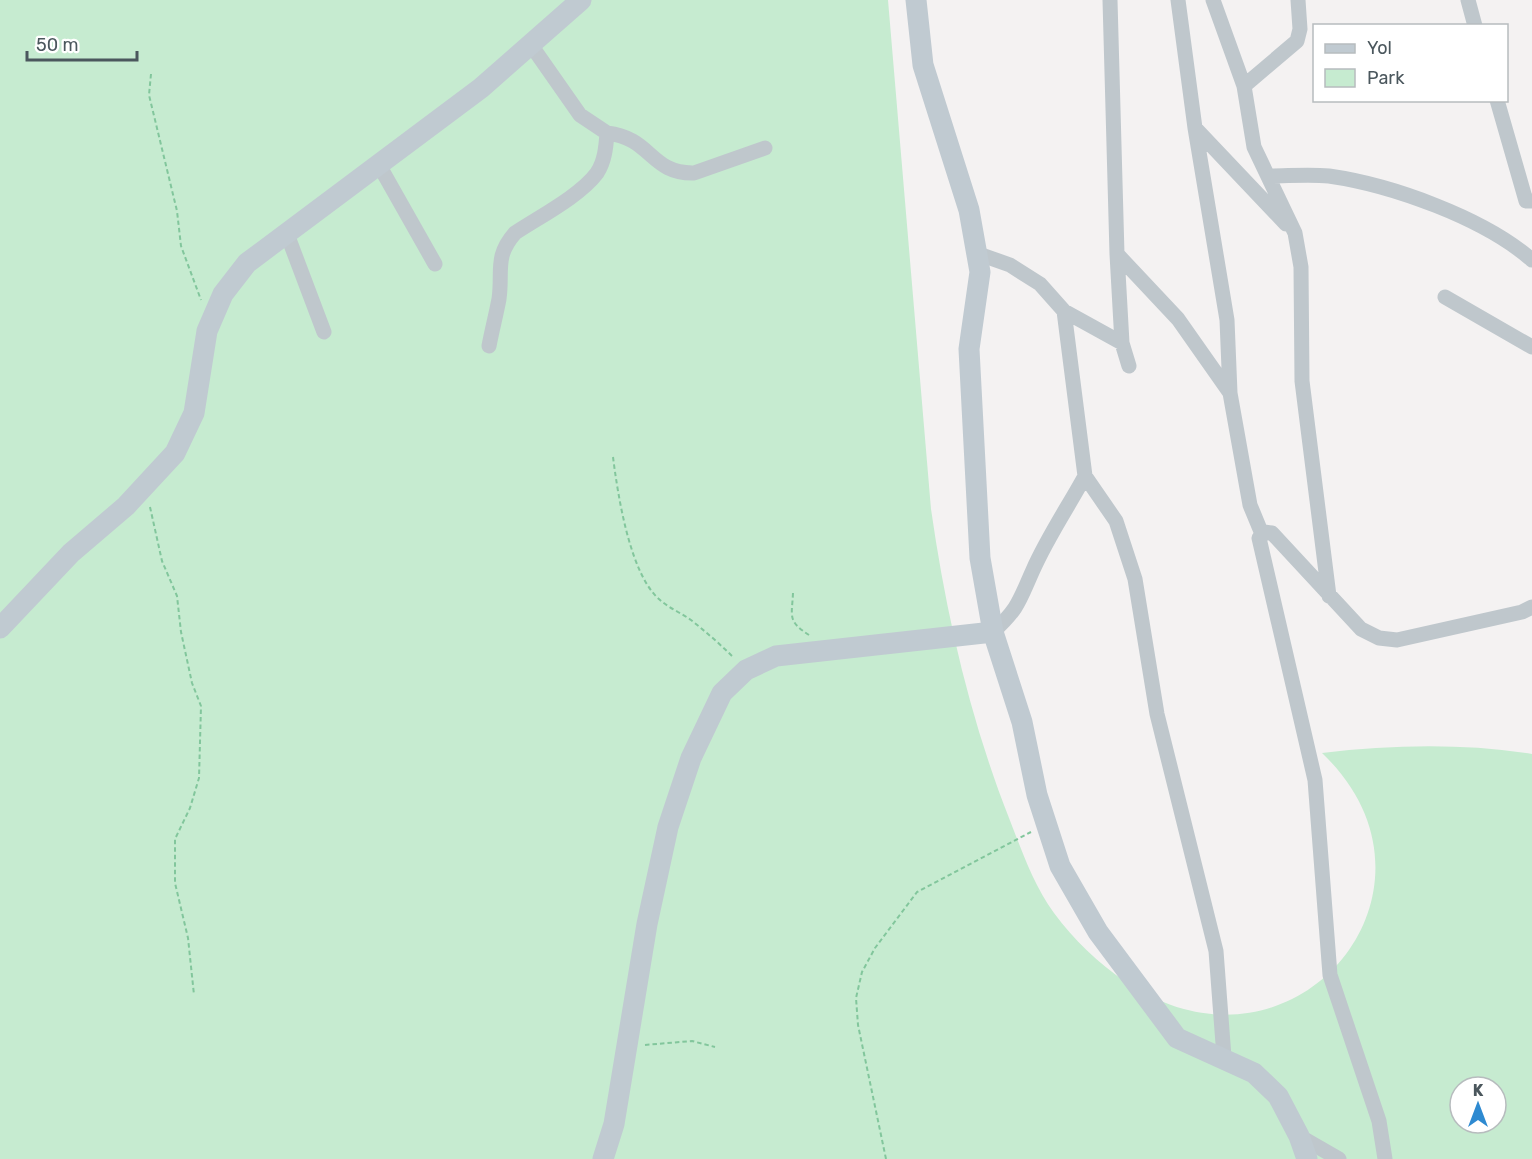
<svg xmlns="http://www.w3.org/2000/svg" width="1532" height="1159" font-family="Rubik,sans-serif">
	<rect width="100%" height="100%" fill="#f4f2f2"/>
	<path fill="#c6ebd0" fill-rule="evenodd" d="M 0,0 L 888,0 L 931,509 C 946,614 970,719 1009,818 C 1022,851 1033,884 1054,913 C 1074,940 1098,963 1126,982 C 1294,1095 1465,889 1322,753 C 1392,745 1462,743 1532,754 L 1532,1159 L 0,1159 ZM 1460,1087 L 1496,1087 L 1496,1123 L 1460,1123 Z"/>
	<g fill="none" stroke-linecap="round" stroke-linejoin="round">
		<path stroke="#82c69c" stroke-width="2" stroke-dasharray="4.5 3" stroke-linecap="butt" d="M 151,74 L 149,95 L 177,211 L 181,246 L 201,300
			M 613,457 C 618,496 630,575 660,600 C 669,608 681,613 691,620 C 706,632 720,644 733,657
			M 150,507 L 162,561 L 177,596 L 181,632 L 192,683 L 201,706 L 199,778 L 190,808 L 175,839 L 175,883 L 188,938 L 194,995
			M 793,593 C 792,616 787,621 809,635
			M 645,1045 L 692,1041 L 715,1047
			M 886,1159 L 858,1025 L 856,998 L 862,972 L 875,948 L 917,892 L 1031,832"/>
		<path stroke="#bfc7cc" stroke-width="15" d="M 1110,0 L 1117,254 L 1122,343 L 1129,366
			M 1178,0 L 1195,128 L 1227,320 L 1230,393 L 1250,505 L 1262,534
			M 1213,0 L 1244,86 L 1254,147 L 1295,233 L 1301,267 L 1302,381 L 1329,596
			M 1468,0 L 1475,26
			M 1244,86 L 1297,41 L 1300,29 L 1298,0
			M 1497,100 L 1526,201 L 1532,201
			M 1195,128 L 1286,224
			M 607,133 C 652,138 650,174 694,173 L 765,148
			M 379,165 L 435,264
			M 1268,176 C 1288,176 1309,174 1329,176 C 1392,185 1484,218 1532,260
			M 287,234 L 324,332
			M 976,253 L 1010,265 L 1040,284 L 1064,311 L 1085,476 L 1116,521 L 1135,579 L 1157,714 L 1216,951 L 1224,1057
			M 1117,254 L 1178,319 L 1230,393
			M 1445,297 L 1532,347
			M 1064,311 L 1122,343
			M 489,346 C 492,330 496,315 499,299 C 503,271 494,257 515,233 C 539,217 580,196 597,173 C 605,161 606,146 607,133 L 580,115 L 531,45
			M 993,632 C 1019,608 1019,601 1033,570 C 1047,538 1068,507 1085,476
			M 1299,1136 L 1339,1159
			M 1385,1159 L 1379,1121 L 1330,975 L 1315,780 L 1259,538 L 1264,532 L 1272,533 L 1361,629 L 1379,638 L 1397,640 L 1522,612 L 1532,607"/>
		<path stroke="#c0cad1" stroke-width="21" d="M 916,0 L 923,65 L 969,210 L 980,272 L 969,349 L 980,558 L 993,632 L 1022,722 L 1037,795 L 1060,866 L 1098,932 L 1177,1038 L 1254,1073 L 1278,1096 L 1299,1136 L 1307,1159
			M 0,628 L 71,553 L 126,506 L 175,453 L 194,413 L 207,331 L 223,294 L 247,263 L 481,88 L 581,0
			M 603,1159 L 614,1124 L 647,924 L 668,827 L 691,758 L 722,693 L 746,670 L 776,656 L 993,632"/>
	</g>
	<rect x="1313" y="24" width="195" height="78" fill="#ffffff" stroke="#b7bcbe" stroke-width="1.5"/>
	<rect x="1325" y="44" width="30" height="9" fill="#c0cad1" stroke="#b7bcbe" stroke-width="1.5"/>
	<text x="1367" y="54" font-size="18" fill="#4b575d">Yol</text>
	<rect x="1325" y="69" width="30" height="18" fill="#c6ebd0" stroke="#b7bcbe" stroke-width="1.5"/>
	<text x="1367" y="84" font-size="18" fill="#4b575d">Park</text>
	<g transform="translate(1478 1105)"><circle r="28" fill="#ffffff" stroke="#b7bcbe" stroke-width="1.5"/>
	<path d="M0-4.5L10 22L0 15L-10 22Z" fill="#2e8ad1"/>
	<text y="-9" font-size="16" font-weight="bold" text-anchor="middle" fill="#4b575d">K</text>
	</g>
	<path d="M27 51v9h110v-9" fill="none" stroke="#4b575d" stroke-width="3"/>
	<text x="36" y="51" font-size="18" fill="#4b575d" stroke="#ffffff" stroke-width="4.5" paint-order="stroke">50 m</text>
</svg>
